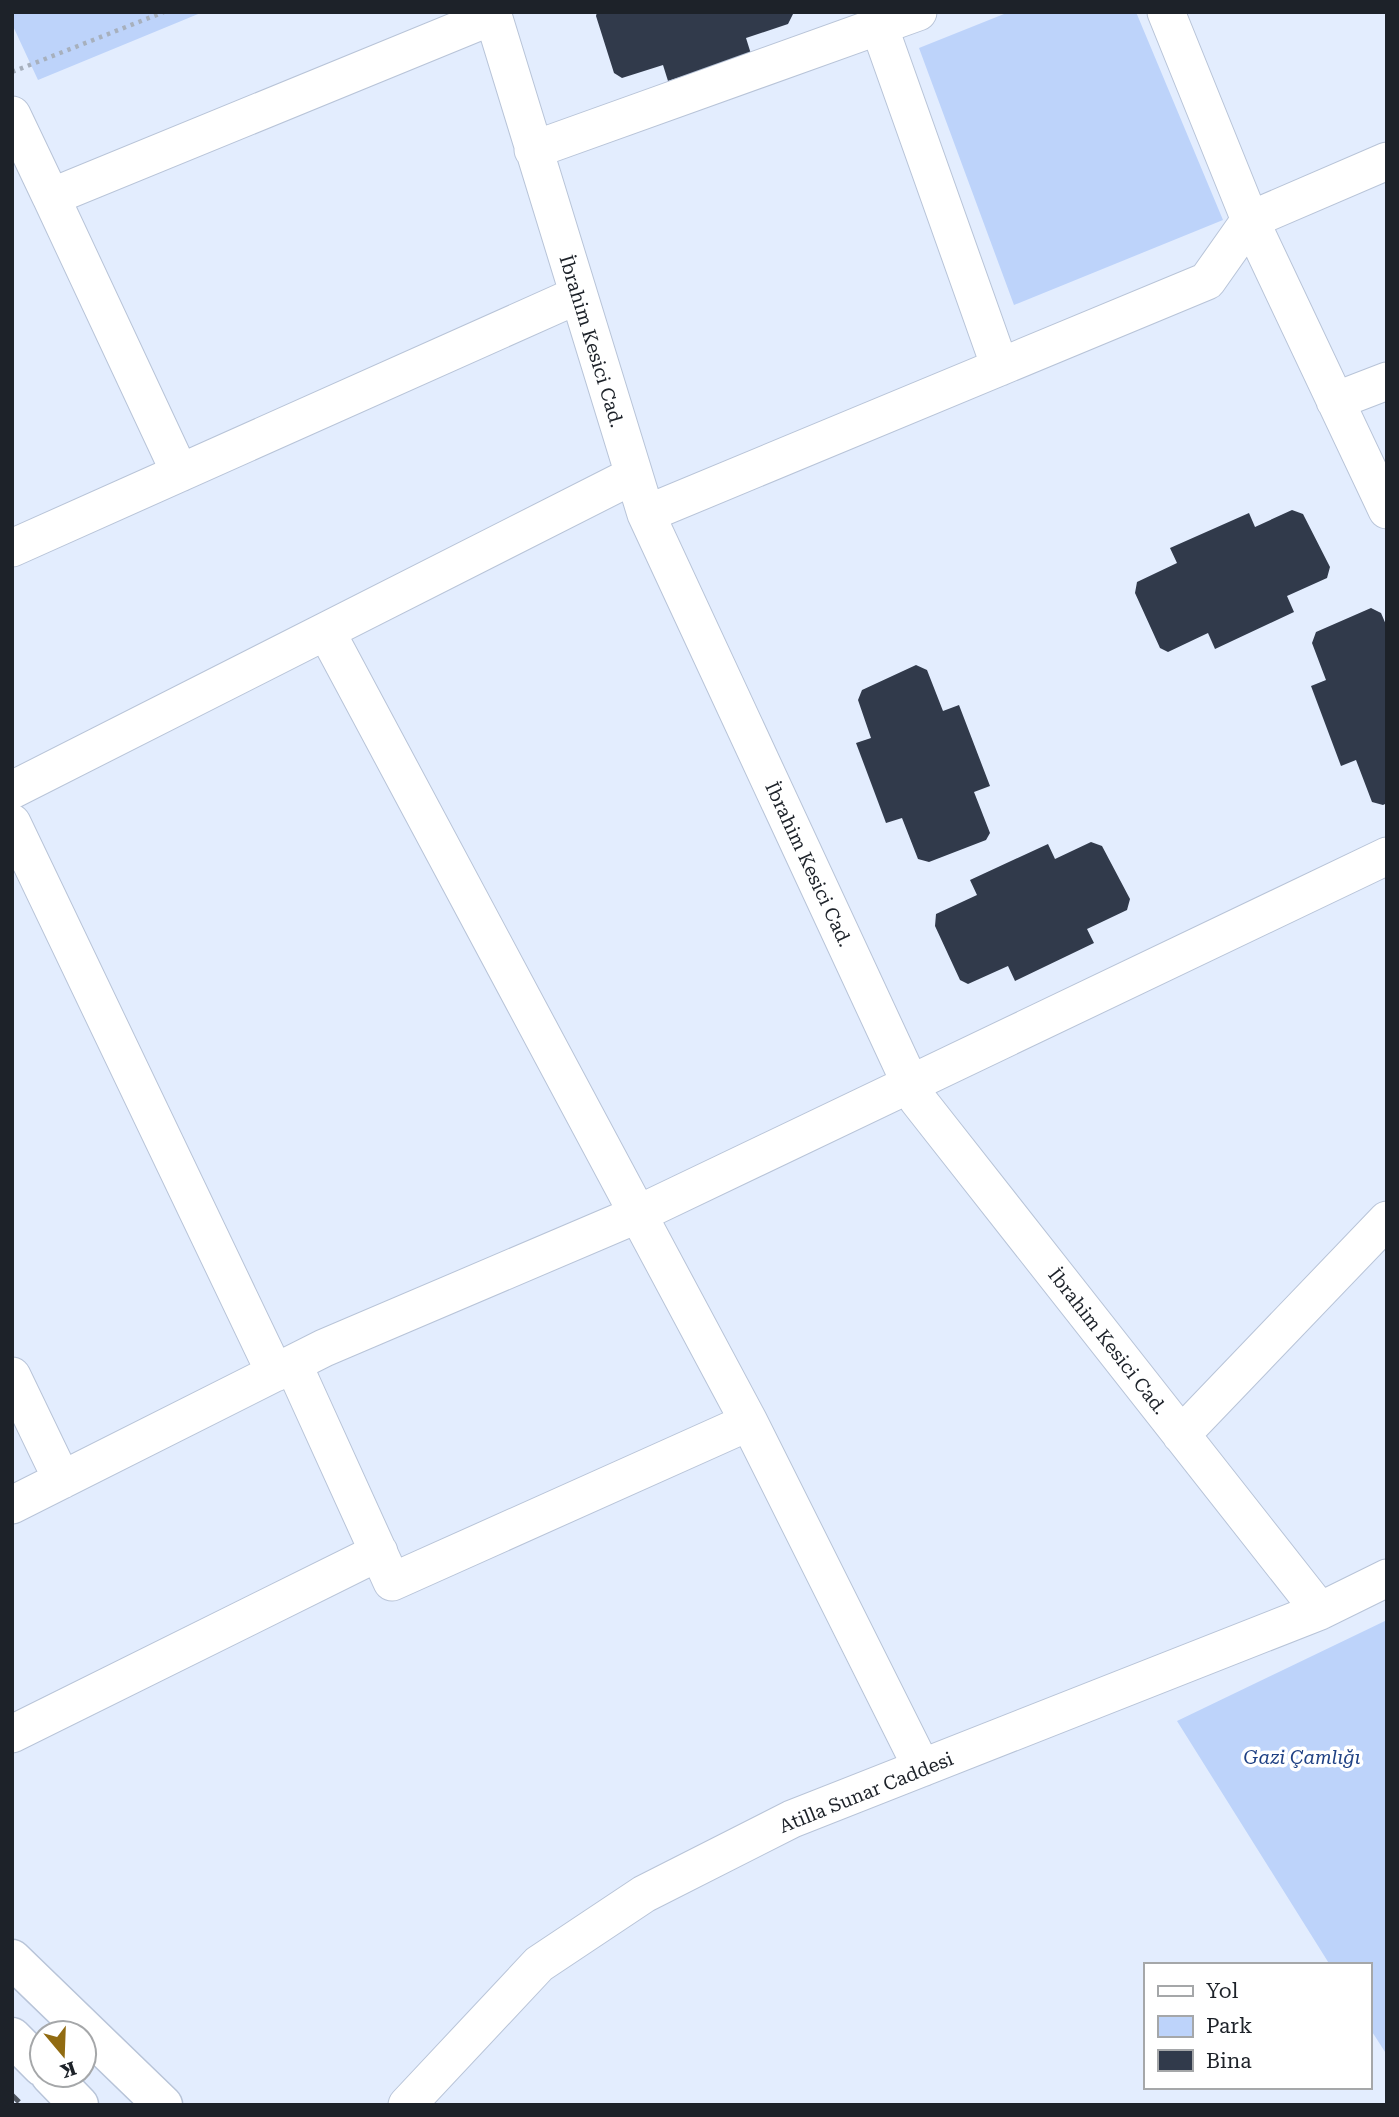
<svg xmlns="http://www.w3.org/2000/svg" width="1399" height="2117" font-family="'Roboto Serif',serif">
<rect width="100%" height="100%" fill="#e3edfe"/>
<!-- green -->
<path fill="#bdd3fa" d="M12 12H203L38 80 12 24Z
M1009 12H1136L1223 220 1014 305 919 48Z
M1387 1620V2055L1369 2027V1965H1330L1177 1721Z"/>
<!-- building -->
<path fill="#313a4b" d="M597 12H793V14L788 24 746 38 751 54 668 81 663 65 622 78 614 73 596 16Z
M1292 510 1303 514 1330 567 1327 578 1287 596 1294 612 1215 649 1208 633 1168 652 1160 648 1135 593 1137 582 1177 563 1170 548 1249 513 1255 527Z
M1371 608 1381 613 1387 627V803L1383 805 1372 802 1356 760 1341 766 1311 686 1326 680 1312 643 1316 632Z
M916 665 927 670 943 711 959 705 990 786 974 792 990 833 986 840 929 862 918 859 902 818 886 823 856 743 871 738 858 700 862 690Z
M1091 842 1102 846 1130 899 1127 910 1087 929 1094 943 1015 981 1008 966 968 984 960 980 935 926 936 914 977 895 970 880 1048 844 1055 859Z"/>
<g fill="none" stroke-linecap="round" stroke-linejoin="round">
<!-- minor casing -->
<g stroke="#b8c4d8" stroke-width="39">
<path id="minor" d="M492 12 646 514 918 1100 1320 1611
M1166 12 1250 220 1387 510
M879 26 1000 367
M12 115 51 197 493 16
M533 150 918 12
M51 197 180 473
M1335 401 1387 381
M646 514 1207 281 1250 220 1387 161
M12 548 578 295
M326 631 749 1422 922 1768
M12 790 634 475
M12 823 275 1373
M293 1364 392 1582 749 1422
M12 1376 62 1480
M1181 1435 1387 1220
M12 1505 324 1348 636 1215 1387 856
M12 1734 379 1552
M407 2105 539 1964 644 1894 792 1819 1320 1611 1387 1578"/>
</g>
<!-- major casing -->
<g stroke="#b8c4d8" stroke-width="41">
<path id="major" d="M12 1959 163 2105
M12 2037 42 2067
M50 2075 79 2105"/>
</g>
<!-- path -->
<path stroke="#a7b0bd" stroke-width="4.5" stroke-dasharray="3.5 5" stroke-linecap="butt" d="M12 72 164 12"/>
<!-- minor -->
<use href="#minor" stroke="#fff" stroke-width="37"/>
<!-- major -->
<use href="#major" stroke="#fff" stroke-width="38"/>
<!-- rail -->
<path stroke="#535963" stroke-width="5" stroke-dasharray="10 5" stroke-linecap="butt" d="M12 2095 22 2105"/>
</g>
<g text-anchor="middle" stroke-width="7" stroke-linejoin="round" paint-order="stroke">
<!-- street labels -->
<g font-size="19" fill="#1d2229" stroke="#fff">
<text transform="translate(592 341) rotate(73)" y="7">İbrahim Kesici Cad.</text>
<text transform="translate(809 864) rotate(65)" y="7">İbrahim Kesici Cad.</text>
<text transform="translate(1108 1341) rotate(52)" y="7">İbrahim Kesici Cad.</text>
<text transform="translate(866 1792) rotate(-22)" y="7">Atilla Sunar Caddesi</text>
</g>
<!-- park labels -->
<g font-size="19" font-style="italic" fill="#1f4184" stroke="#fff">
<text x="1302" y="1764">Gazi Çamlığı</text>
</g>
</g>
<!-- border -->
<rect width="1399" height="2117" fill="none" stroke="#1d2229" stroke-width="28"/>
<!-- legend -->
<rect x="1144" y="1963" width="228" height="126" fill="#ffffff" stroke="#a5a7a9" stroke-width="2"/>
<rect x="1158" y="1986" width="35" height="10" fill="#ffffff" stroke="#a5a7a9" stroke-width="2"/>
<text x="1206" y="1998" font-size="21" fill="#1d2229">Yol</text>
<rect x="1158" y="2016" width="35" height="21" fill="#bdd3fa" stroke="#a5a7a9" stroke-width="2"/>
<text x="1206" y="2033" font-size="21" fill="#1d2229">Park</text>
<rect x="1158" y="2050" width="35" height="21" fill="#313a4b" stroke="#a5a7a9" stroke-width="2"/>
<text x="1206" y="2068" font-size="21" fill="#1d2229">Bina</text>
<!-- north arrow -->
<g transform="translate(63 2054) rotate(161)"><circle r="33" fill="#ffffff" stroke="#a5a7a9" stroke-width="2"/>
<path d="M0-5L12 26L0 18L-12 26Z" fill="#916b11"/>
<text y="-10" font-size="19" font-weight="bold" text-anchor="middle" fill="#1d2229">K</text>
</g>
</svg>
